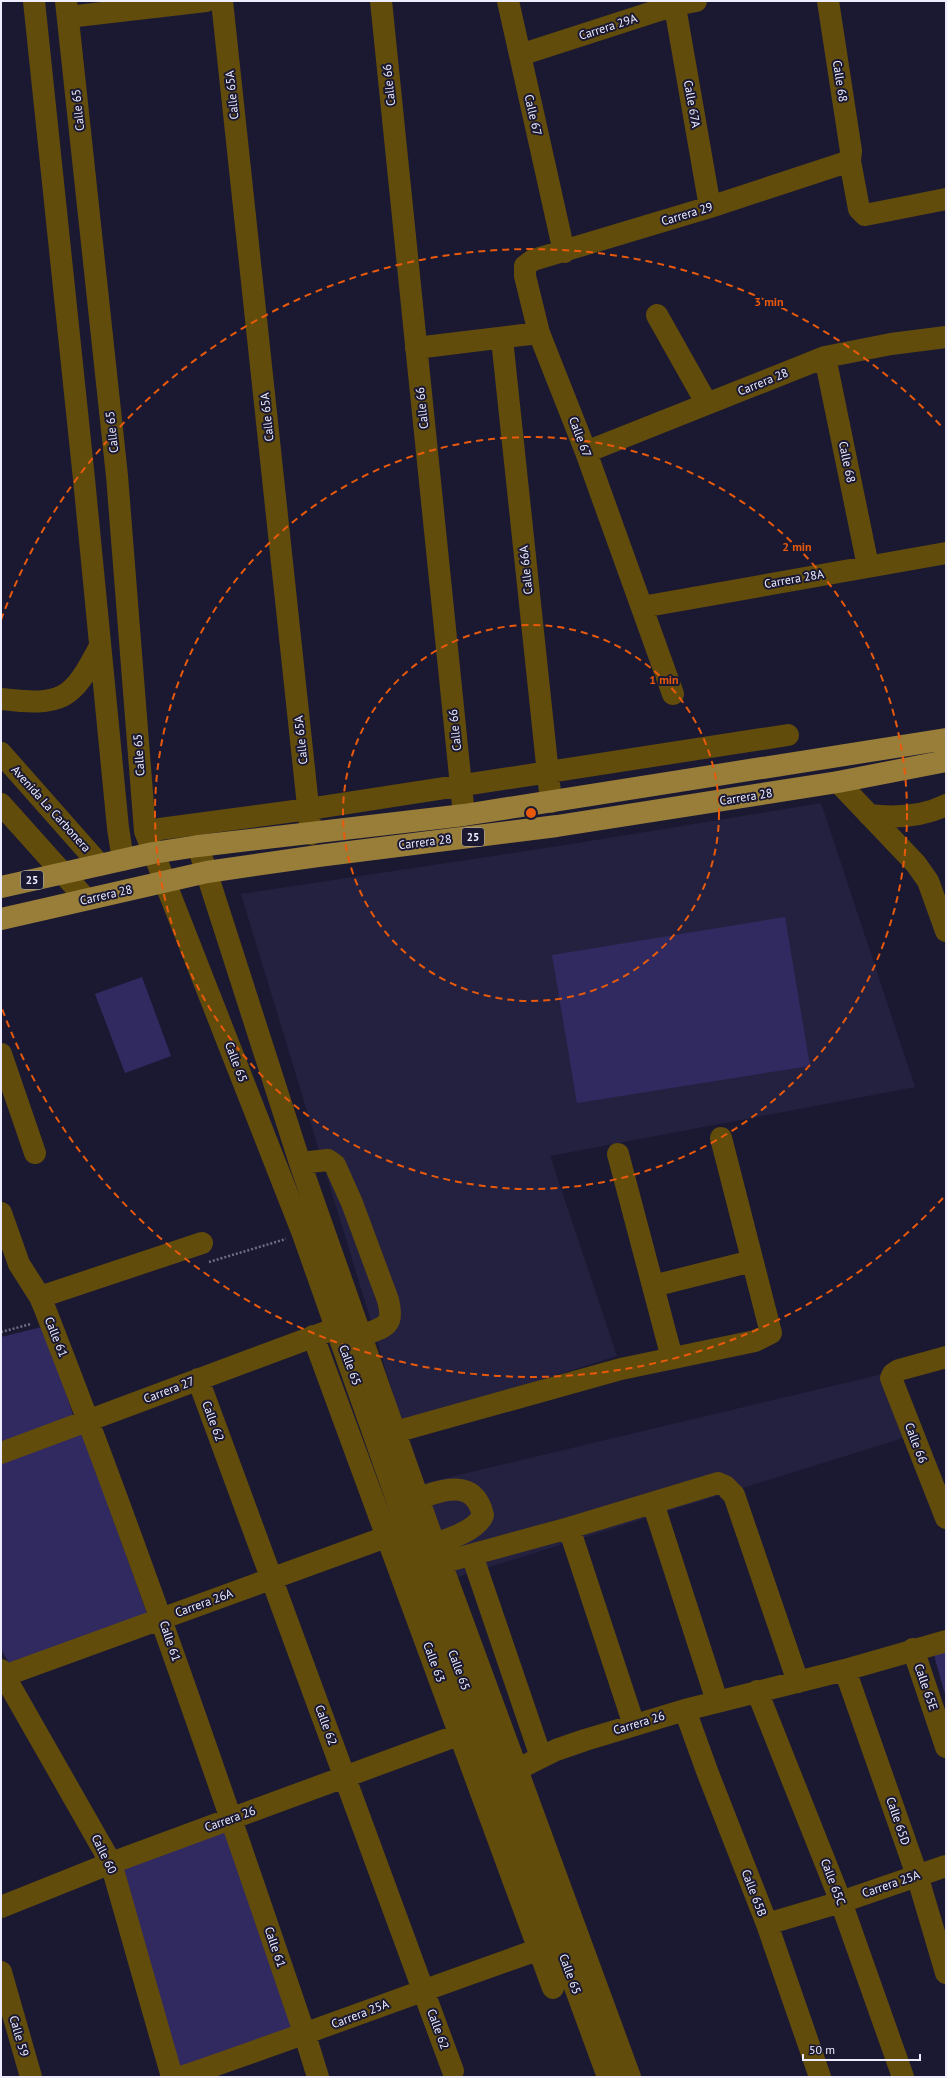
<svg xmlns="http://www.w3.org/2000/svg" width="947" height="2078" font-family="'PT Sans',sans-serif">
<rect width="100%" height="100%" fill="#1b1932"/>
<!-- built -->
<path fill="#242140" d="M821 803 915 1087 550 1156 617 1356 402 1423 241 894 566 845Z
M883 1374 906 1437 454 1578 421 1484Z"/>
<!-- green -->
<path fill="#312a61" d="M785 917 810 1066 577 1103 552 955Z
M142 977 171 1056 125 1073 95 994Z
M46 1326 74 1419 1 1445V1337Z
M83 1433 147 1614 10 1665 1 1649V1464Z
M946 1652V1698L934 1655Z
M229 1825 298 2027 179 2070 122 1865Z"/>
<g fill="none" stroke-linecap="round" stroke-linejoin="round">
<!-- path -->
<path stroke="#6f6d84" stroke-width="2.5" stroke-dasharray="2 2" stroke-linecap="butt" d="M209 1262 286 1239
M1 1332 31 1324"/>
<!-- minor -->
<path stroke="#624c0b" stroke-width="22" d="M34 1 84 479 118 828 123 860
M66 1 117 476 145 831 303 1234 415 1551 608 2077
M222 1 311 834
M381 1 464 815
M508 1 564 252
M674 1 710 207
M828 1 851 151 850 161 859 209 865 215 946 199
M68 17 206 1
M520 55 675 5 696 1
M657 315 707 404
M502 339 551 802
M416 348 539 333
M825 357 868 566
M586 452 825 357 891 344 946 337
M642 607 946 553
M673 694 586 452 539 333 525 276V266L533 260 710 207 850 161
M1 699C62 706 72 701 100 646
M1 753 100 865
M838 782 916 864 928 881 946 931
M1 804 86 899
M869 815C895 818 922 817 946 805
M145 831 309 809 788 735
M198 846 300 1163 441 1563 630 2077
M1 1054 35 1153
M618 1154 672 1358
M300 1163 328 1160 335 1165 352 1203 388 1300C395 1328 384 1326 362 1336
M1 1213 19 1264 40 1297 45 1309C139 1549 222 1791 305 2035L318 2077
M653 1286 752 1261
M40 1297 202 1243
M313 1336 553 1988
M946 1357 899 1370 893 1374 891 1378 946 1518
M198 1379 453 2071
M395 1432 621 1369 755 1341 771 1333 721 1138
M1 1453 326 1332
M406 1503C434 1493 473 1473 483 1515 476 1533 439 1542 422 1548
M653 1503 717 1701
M569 1528 634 1725
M472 1555 541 1757
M441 1563 569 1528 718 1483 725 1486 734 1495 798 1682
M913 1649 946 1747
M1 1670 111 1863 172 2077
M845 1670 917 1875 946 1973
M1 1677 400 1532
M757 1691 841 1902 903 2077
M685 1710 707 1771 767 1924 820 2077
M516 1770 556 1750 585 1740 685 1710 845 1670 946 1641
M1 1907 111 1863 461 1734
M767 1924 841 1902 946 1866
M1 1972 31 2077
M181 2077C301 2036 420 1991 540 1949"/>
<!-- major -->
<path stroke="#997e39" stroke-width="22" d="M1 887 153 853 198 846 464 815 946 739
M1 919 207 872 318 856 557 826 838 782 946 761"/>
</g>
<!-- distance rings -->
<g fill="none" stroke="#e8590c" stroke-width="2" stroke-dasharray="7 5">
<circle cx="531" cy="813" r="188"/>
<circle cx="531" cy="813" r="376"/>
<path d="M943 1198A564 564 0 0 1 1 1006M1 620A564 564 0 0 1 943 428"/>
</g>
<g text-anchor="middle" stroke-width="4" stroke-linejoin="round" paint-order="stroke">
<!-- shield labels -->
<g fill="#1b1932" stroke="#aeadc2" stroke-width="1">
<rect x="462" y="828" width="22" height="18" rx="3"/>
<rect x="21" y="871" width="22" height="18" rx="3"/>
</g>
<g font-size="11" font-weight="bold" fill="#ededff">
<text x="473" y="841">25</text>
<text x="32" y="884">25</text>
</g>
<!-- street labels -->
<g font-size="12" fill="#ededff" stroke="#1b1932">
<text transform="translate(608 27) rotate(-18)" y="4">Carrera 29A</text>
<text transform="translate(840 81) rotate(81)" y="4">Calle 68</text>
<text transform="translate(389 85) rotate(-96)" y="4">Calle 66</text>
<text transform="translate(232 95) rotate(-96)" y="4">Calle 65A</text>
<text transform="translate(692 104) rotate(80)" y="4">Calle 67A</text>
<text transform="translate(78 110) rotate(-96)" y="4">Calle 65</text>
<text transform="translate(533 115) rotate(77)" y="4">Calle 67</text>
<text transform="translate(687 214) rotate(-17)" y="4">Carrera 29</text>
<text transform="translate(763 382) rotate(-22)" y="4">Carrera 28</text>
<text transform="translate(422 408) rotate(-96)" y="4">Calle 66</text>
<text transform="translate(267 417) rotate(-96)" y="4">Calle 65A</text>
<text transform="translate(112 432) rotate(-96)" y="4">Calle 65</text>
<text transform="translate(580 437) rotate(69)" y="4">Calle 67</text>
<text transform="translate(847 462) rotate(78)" y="4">Calle 68</text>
<text transform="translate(526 570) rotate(-96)" y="4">Calle 66A</text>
<text transform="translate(794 579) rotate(-10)" y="4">Carrera 28A</text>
<text transform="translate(455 730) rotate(-96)" y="4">Calle 66</text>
<text transform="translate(301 740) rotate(-96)" y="4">Calle 65A</text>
<text transform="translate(139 755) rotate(-94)" y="4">Calle 65</text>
<text transform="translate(746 797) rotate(-9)" y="4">Carrera 28</text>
<text transform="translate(51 809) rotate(48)" y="4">Avenida La Carbonera</text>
<text transform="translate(425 842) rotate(-7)" y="4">Carrera 28</text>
<text transform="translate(106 895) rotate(-13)" y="4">Carrera 28</text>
<text transform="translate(236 1062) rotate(69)" y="4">Calle 65</text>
<text transform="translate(56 1337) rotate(68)" y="4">Calle 61</text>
<text transform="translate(350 1365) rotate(70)" y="4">Calle 65</text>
<text transform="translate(169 1390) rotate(-21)" y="4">Carrera 27</text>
<text transform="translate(213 1421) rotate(70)" y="4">Calle 62</text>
<text transform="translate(916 1443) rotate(69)" y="4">Calle 66</text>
<text transform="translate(204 1603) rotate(-20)" y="4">Carrera 26A</text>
<text transform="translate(170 1641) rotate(71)" y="4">Calle 61</text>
<text transform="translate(434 1662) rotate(70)" y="4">Calle 63</text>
<text transform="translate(459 1670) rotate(70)" y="4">Calle 65</text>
<text transform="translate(926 1687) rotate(71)" y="4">Calle 65E</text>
<text transform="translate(639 1723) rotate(-17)" y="4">Carrera 26</text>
<text transform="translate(326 1725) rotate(70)" y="4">Calle 62</text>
<text transform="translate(230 1819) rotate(-20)" y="4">Carrera 26</text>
<text transform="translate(898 1821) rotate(71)" y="4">Calle 65D</text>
<text transform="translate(104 1854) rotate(64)" y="4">Calle 60</text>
<text transform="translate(833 1882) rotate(69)" y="4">Calle 65C</text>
<text transform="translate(891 1884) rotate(-19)" y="4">Carrera 25A</text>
<text transform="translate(754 1893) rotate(69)" y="4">Calle 65B</text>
<text transform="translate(275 1947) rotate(71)" y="4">Calle 61</text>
<text transform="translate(570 1974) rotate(70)" y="4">Calle 65</text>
<text transform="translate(360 2014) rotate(-21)" y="4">Carrera 25A</text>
<text transform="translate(438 2029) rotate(70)" y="4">Calle 62</text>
<text transform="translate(19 2036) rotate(74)" y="4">Calle 59</text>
</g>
</g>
<circle cx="531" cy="813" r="6" fill="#e8590c" stroke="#1b1932" stroke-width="2"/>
<g font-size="12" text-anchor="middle" font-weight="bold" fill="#e8590c" stroke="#1b1932" stroke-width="4" stroke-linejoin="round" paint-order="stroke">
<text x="769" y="306">3 min</text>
<text x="797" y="551">2 min</text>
<text x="664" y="684">1 min</text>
</g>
<!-- border -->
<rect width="947" height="2078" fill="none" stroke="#ededff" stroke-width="4"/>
<!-- scale -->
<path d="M803 2054v6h117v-6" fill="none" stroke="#ededff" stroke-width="2"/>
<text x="809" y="2054" font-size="12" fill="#ededff" stroke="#1b1932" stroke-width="3" paint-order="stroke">50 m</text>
</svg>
